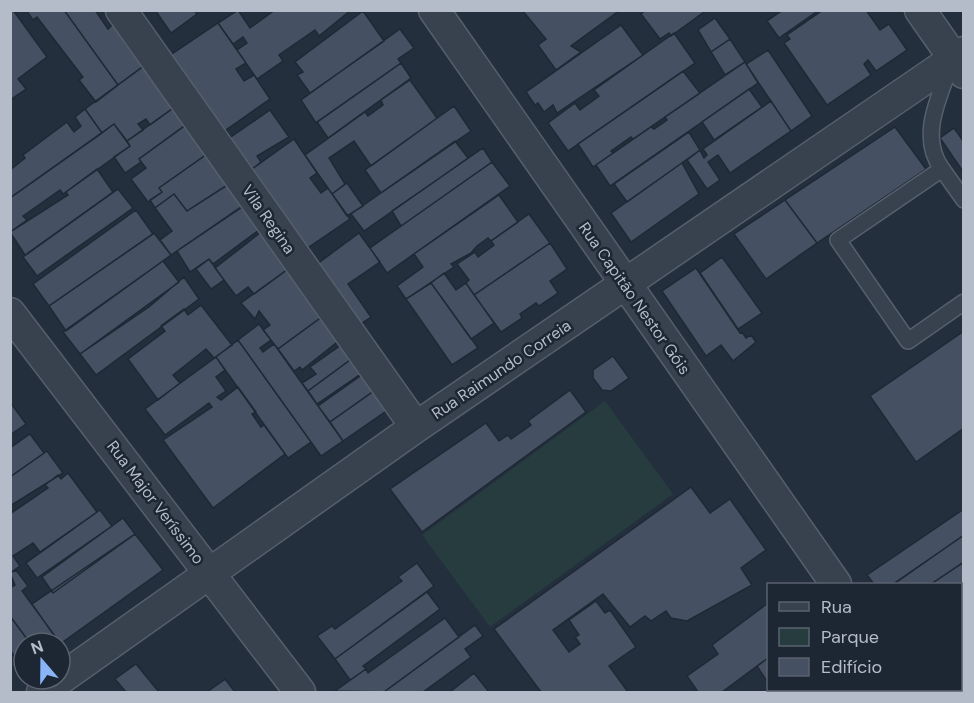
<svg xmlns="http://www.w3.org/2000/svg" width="974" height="703" font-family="'DM Sans',sans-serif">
<rect width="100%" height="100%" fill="#242f3e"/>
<!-- green -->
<path fill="#263c3f" d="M605 401 673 494 490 627 422 535Z"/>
<!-- building -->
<path fill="#455162" stroke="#1f2835" stroke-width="1.5" d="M13 10 47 57 18 79 26 89 10 100V11Z
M26 10H64L118 85 96 102 79 80 83 77 37 17 33 20Z
M64 10H95L108 29 113 24 145 65 118 85Z
M155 10H194L197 14 171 33Z
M238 10 250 28 275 10H351L319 36 315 30 279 55 283 61 257 79 237 50 247 43 243 37 233 44 218 23Z
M522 10H620L571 46 581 52 556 70 538 45 546 39Z
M646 10H703L704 12 671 36 669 33 660 39 641 14Z
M783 10H819L779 38 767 21Z
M823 10H866L880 30 889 24 907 50 876 71 868 60 864 64 871 75 827 105 784 43 790 39 787 35Z
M363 11 384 41 310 93 297 75 303 72 295 62Z
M715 18 730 39 711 52 698 30Z
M218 23 246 63 236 69 244 81 254 75 270 99 223 132 169 56Z
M621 25 643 55 557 113 553 105 544 112 538 103 535 105 526 92Z
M400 29 414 48 398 59 401 63 316 123 301 100Z
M674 33 695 63 568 151 548 123 575 103 580 110 599 96 594 90Z
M730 39 745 62 725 75 711 52Z
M768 50 812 116 791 131 746 64Z
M745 62 758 83 610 186 596 165 651 127 654 129 667 120 665 117Z
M401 63 411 78 328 138 317 122Z
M145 65 176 106 150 125 146 119 138 124 143 130 127 141 114 124 102 133 85 109Z
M683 71 700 93 633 139 631 137 611 151 613 153 593 167 578 144Z
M410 80 437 118 371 166 354 141 329 158 345 184 332 194 305 155 365 112 368 116 383 105 381 100Z
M749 89 762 107 714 140 702 122Z
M771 101 791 131 730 173 718 155 708 162 720 180 707 189 687 160 700 150 704 158 707 155 703 149Z
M176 106 188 123 139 159 141 162 125 173 114 157 130 146 127 141Z
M454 106 471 131 381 193 365 170Z
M85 109 102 133 10 198V170L25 158 23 155 67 122 74 132 81 126 75 117Z
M270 110 289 137 257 156 261 162 251 170 228 139Z
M114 124 130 146 66 192 63 194 60 190 23 216 27 220 10 232V198Z
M186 125 207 154 159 188 162 192 148 202 131 179 146 168 139 159Z
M895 127 926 169 817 243 785 200Z
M954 128 964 142V173L940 138Z
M689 132 700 150 627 202 614 184Z
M294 139 317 173 310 178 321 193 328 188 350 219 306 249 261 195 267 190 258 178 252 182 245 174Z
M455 141 468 158 364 231 351 214Z
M483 148 492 162 401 226 392 211Z
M207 154 229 184 187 211 174 194 155 208 150 200 162 192 159 188Z
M492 162 510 186 387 273 370 248Z
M682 163 699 194 631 242 611 213Z
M97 169 113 192 25 255 10 232 68 195 66 192Z
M347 183 363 206 347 216 332 194Z
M229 184 245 205 171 255 160 240 172 231 155 208 174 194 187 211Z
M118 189 133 208 37 276 23 257Z
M499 195 518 222 491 241 488 238 477 246 471 253 451 264 454 267 406 299 397 286 423 267 414 254Z
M785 200 817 243 766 279 734 234Z
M241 207 259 230 213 264 209 259 190 272 177 251Z
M136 210 153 234 49 306 33 284Z
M529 214 550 243 474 295 466 283 469 280 457 264 475 252 478 257 494 245 491 241Z
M154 233 171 255 66 331 49 306Z
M260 233 288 269 254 294 248 287 236 296 215 268Z
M359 233 380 262 348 284 371 317 356 327 313 267Z
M550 243 567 269 550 281 558 293 539 306 536 303 520 314 522 318 501 332 474 295Z
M722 257 762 313 738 329 700 273Z
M209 259 224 280 211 289 196 269Z
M163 261 179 282 80 354 63 332Z
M696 268 740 333 742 332 746 338 751 335 756 342 733 361 721 345 706 356 662 291Z
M288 269 323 316 278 349 263 330 270 325 259 311 255 319 241 303Z
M444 273 456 290 466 283 494 323 471 339 431 283Z
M184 277 199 299 96 375 80 354 149 307Z
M431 283 478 348 452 365 406 299Z
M201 305 232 345 214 358 206 349 173 375 180 383 158 400 128 359 165 331 161 326 184 309 188 315Z
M323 316 341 339 302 370 300 367 294 371 278 349Z
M259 324 271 340 260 348 263 352 274 344 343 441 321 456 238 340Z
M964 331V428L916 462 870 396Z
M238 340 311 442 288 458 216 357Z
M344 343 354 357 308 391 302 383 316 374 310 367Z
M613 356 629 378 611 391 602 390 593 378V370Z
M216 357 225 370 216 377 226 391 217 397 221 400 238 387 256 412 252 414 261 427 264 425 285 454 213 508 163 440 212 407 209 403 165 435 145 409Z
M354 357 365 371 317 404 308 391Z
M366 372 378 388 330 422 318 406Z
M378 388 392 407 343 441 330 422Z
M570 390 586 412 422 532 390 489 486 423 499 441 508 435 511 439 531 425 528 421Z
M10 402 26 424 10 435Z
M30 434 44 453 10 477V448Z
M47 451 63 473 10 506V477Z
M68 473 97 512 40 552 33 543 13 556 20 566 10 573V514L48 488 45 485 58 475 61 479Z
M691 487 710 513 730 499 766 550 741 568 752 585 687 621 671 618 666 611 651 621 645 616 630 627 603 594 553 630 569 652 580 644 575 637 579 635 569 620 596 601 605 613 610 610 636 647 609 666 628 692H541L494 629Z
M964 509V535L893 584H874L867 575Z
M100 510 112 526 37 578 26 563Z
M123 518 135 534 53 593 42 577Z
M135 534 163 570 60 644 32 604Z
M964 535V562L931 584H894Z
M964 562V592L960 594V584H931Z
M417 563 434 586 335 659 317 636 332 626 335 629 402 581 398 577Z
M16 570 28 586 22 591 60 643H30L10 616V588L15 585 10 573Z
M427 592 440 609 363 666 366 669 350 680 335 659Z
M768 603V658L722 692H698L687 676 718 654 712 645Z
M10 616 30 643H24V669L10 650Z
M445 618 459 637 384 692 335 691 366 669 368 673Z
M475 625 483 636 465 649 471 657 423 692H384Z
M964 626V683L960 679V628Z
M768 658V683L757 666Z
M136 664 159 692H126L115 679Z
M474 673 489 692H450Z
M225 679 235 692H207L224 680Z
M808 690H863L865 692H804Z"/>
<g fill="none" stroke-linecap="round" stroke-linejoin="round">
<!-- lane casing -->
<g stroke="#565f6c" stroke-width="18">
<path id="lane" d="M942 169C919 138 938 99 950 67
M964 200 942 169 838 240 908 341 964 302"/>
</g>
<!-- street casing -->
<g stroke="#565f6c" stroke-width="33">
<path id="street" d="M121 10 416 427
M434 10 836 584
M920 10 964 73
M10 313 300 692
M907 690 909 692
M42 692 416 427 964 52"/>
</g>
<!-- lane -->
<use href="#lane" stroke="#38414e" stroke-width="15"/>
<!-- street -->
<use href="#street" stroke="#38414e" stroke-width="30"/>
</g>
<g text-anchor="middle" stroke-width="5" stroke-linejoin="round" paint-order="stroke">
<!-- street labels -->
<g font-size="16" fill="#b4bcc9" stroke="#1d2633">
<text transform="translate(269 219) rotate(55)" y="6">Vila Regina</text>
<text transform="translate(635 298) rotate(55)" y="6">Rua Capitão Nestor Góis</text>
<text transform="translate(501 369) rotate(-34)" y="6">Rua Raimundo Correia</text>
<text transform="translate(156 502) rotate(53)" y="6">Rua Major Veríssimo</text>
</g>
</g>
<!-- border -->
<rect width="974" height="703" fill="none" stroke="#b4bcc9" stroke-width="24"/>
<!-- legend -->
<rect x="767" y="583" width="195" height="108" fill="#1d2633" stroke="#59626f" stroke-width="1.5"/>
<rect x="779" y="602" width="30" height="9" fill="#38414e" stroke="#59626f" stroke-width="1.5"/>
<text x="821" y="613" font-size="18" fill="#b4bcc9">Rua</text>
<rect x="779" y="628" width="30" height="18" fill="#263c3f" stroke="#59626f" stroke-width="1.5"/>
<text x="821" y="643" font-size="18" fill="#b4bcc9">Parque</text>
<rect x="779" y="658" width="30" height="18" fill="#455162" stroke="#59626f" stroke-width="1.5"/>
<text x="821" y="673" font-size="18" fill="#b4bcc9">Edifício</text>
<!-- north arrow -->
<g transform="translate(42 661) rotate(340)"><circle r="28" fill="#1d2633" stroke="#59626f" stroke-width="1.5"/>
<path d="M0-4.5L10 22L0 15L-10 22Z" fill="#8ab4f8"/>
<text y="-9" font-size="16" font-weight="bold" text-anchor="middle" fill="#b4bcc9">N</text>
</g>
</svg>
